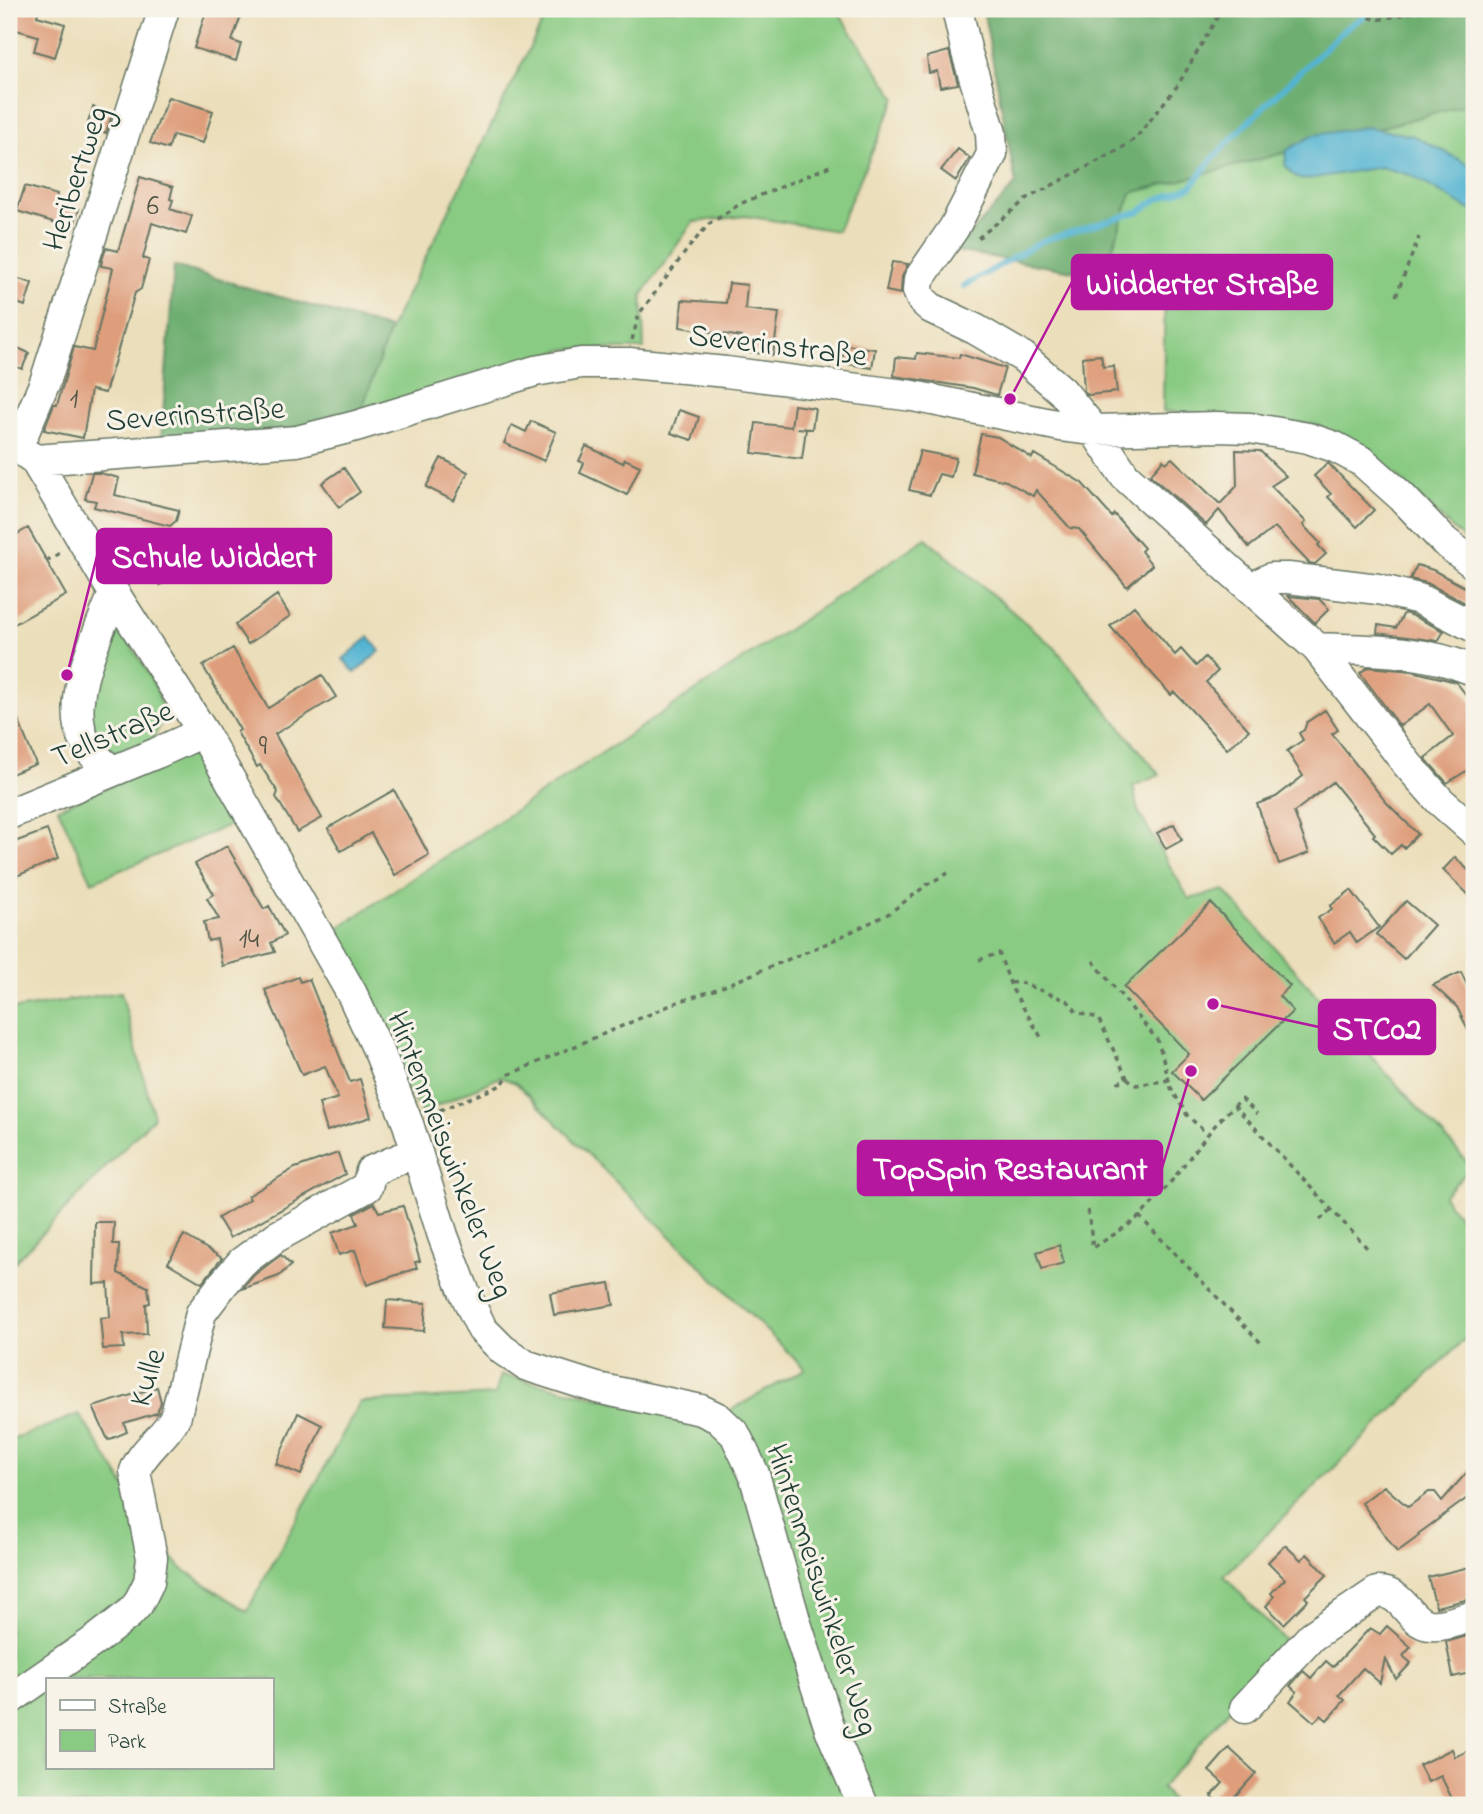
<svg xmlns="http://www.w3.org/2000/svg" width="1483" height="1814" font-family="'Indie Flower',sans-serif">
<rect width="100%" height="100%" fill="#f7f3e8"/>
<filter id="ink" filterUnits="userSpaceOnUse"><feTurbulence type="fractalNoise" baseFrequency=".0143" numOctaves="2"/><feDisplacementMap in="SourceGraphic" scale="14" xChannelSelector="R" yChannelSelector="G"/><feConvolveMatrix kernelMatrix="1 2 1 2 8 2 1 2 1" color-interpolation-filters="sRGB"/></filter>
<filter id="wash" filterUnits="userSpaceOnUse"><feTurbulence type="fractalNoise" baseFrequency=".00686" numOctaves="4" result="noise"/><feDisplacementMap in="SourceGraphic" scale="28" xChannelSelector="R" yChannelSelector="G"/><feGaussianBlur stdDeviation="1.57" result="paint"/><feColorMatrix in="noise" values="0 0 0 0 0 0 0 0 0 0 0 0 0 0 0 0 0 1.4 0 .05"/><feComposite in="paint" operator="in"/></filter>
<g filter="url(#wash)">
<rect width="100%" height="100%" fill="#ebdeba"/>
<!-- green -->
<path fill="#89cb83" stroke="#54845c" stroke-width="2" fill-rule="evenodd" d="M549 9H836L896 98 837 231 746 216 693 222 642 295 644 349H566L498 371 362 409 390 329Z
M1474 103V549L1381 461 1317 425 1163 411 1165 287 1103 276 1131 193Z
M926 538 1055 648 1160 775 1133 786 1138 811 1189 899 1224 890 1349 1032 1472 1167 1443 1196 1474 1236V1330L1224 1576 1287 1643 1161 1788 1171 1799 1163 1805H876L846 1748 729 1411 805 1369 516 1083 500 1077 422 1113 406 1088 332 932Z
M116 633H122L125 636C136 655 153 676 159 697 175 747 110 778 93 727 91 723 88 717 88 712 89 696 103 662 108 645L111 637Z
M205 746 242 820 92 882 58 808Z
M121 992 154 1117 9 1268V1010Z
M501 1375 712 1423 726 1435 858 1805H13L9 1801V1441L79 1414 165 1548 181 1568 247 1611 360 1402 495 1395ZM47 1679H271V1767H47Z"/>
<!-- forest -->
<path fill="#6eaf71" stroke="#467652" stroke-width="2" d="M983 9H1474V103L1131 193 1103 276 955 251 1016 184Z
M174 266 390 329 362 409 308 428 161 441Z"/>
<!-- water -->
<path fill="#53b4d2" stroke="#397883" stroke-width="2" d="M1366 127 1414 136 1474 167V212L1410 175 1381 167 1302 180 1292 174 1285 165 1287 150 1314 135Z
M369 637 380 651 355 673 343 659Z"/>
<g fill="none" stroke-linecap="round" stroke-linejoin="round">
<!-- stream -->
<path stroke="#53b4d2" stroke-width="6" d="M964 286 1042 241 1140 211 1156 200 1191 187 1213 158 1250 120 1346 28 1376 9"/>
</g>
<g id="blocks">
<!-- building -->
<path fill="#de9e7c" d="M9 9H39L37 16 65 24 55 57 34 51 38 36 9 28Z
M207 9H229L242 13 232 41 241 44 236 61 194 48Z
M949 51 958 84 940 87 937 71 929 73 927 57Z
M168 97 213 111 203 143 173 135 168 149 150 143Z
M93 107 112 114 106 133 87 126Z
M958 149 970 158 956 181 941 170Z
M140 177 173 187 170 199 173 200 170 209 192 216 186 234 152 223 143 258 149 260 144 278 141 289 135 293 105 393 91 390 83 438 44 430 54 405H57L74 347 93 351 113 268 101 266 102 260 106 248 118 251Z
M25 186 57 195 55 202 79 209 73 228 17 211Z
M892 262 908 264 902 277 901 294 886 291Z
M9 276 32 283 25 306 9 300Z
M729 283 747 285 745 309 779 313 773 355 740 351 742 337 680 327 682 300 726 303Z
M9 344 29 353 22 369 9 364Z
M844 345 875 349 872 368 842 363Z
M917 353 959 358 960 354 1005 368 997 395 973 388 894 376 896 357 916 359Z
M1101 355 1103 367 1114 366 1117 392 1088 395 1084 391 1082 357Z
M794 405 815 408 812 429 797 428 806 429 802 459 752 453 756 423 791 427Z
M679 410 699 417 692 440 671 433Z
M531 421 556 432 544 461 504 443 512 425 526 432Z
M981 434 998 437 1032 458 1034 454 1082 483 1112 517 1114 514 1144 548 1141 551 1152 565 1127 587 1079 529 1070 528 1036 490 1033 496 1006 481 972 473Z
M586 446 623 463 625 459 640 466 627 495 580 473 584 463 579 461Z
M1236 450 1260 451 1286 476 1271 486 1306 522 1303 525 1320 543 1318 545 1326 554 1315 564 1309 563 1275 527 1249 547 1219 510 1206 525 1150 475 1163 460 1166 463 1172 458 1220 504 1237 486Z
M920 451 956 458 951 477 939 474 930 495 909 490Z
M441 458 468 472 454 501 426 487Z
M1328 463 1374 510 1357 527 1328 497 1331 494 1314 476Z
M344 468 360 492 339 507 322 483Z
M92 473H100L119 478 115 495 179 510 176 521 170 526 94 507 96 501 85 499Z
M28 528 66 595 9 627V539Z
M171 532 190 561 186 576 176 575 160 585 139 553Z
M1417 565 1433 570 1474 592 1469 605 1427 583 1410 579Z
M277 595 290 616 248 644 235 625Z
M1288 596 1319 599 1329 609 1315 623Z
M1134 606 1175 655 1181 649 1196 666 1205 657 1218 671 1206 682 1249 730 1227 749 1182 700 1174 692 1171 695 1110 626Z
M1404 613 1413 616 1444 631 1438 641 1377 633 1378 625 1396 628Z
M233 648 268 708 322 675 336 697 275 734 322 818 297 832 276 797 278 792 260 765 257 767 237 732 240 730 203 666Z
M1368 667 1412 671 1456 682 1474 705V766L1447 783 1425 758 1453 736 1430 704 1400 726 1360 673Z
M9 697 36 764 9 775Z
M1325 710 1338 730 1332 734 1386 802 1418 834 1404 848 1401 845 1391 854 1373 836 1375 834 1333 782 1294 812 1309 853 1279 864 1257 804 1276 797 1303 776 1287 751 1303 740 1299 733 1304 730 1307 722Z
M394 790 429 855 395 875 371 833 341 851 328 828Z
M1174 824 1182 840 1166 849 1157 833Z
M47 830 58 859 14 877 9 865V844Z
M227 846 264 909 269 906 285 935 271 943 275 952 222 966 217 939 208 941 204 922 219 919 207 898 214 894 195 864Z
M1455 857 1474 876V900L1443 870Z
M1351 890 1379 927 1357 943 1350 932 1334 943 1318 918 1332 909 1330 906Z
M1406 901 1434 925 1404 959 1376 934Z
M1211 903 1290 986 1279 996 1293 1011 1201 1100 1172 1071 1189 1054 1124 987Z
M1461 972 1474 1000V1043L1457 1007 1433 985Z
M298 977 300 982 309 979 350 1082 360 1079 371 1117 327 1131 319 1104 338 1098 325 1066 302 1075 265 990Z
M338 1153 345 1174 230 1238 218 1218 250 1199 248 1196 295 1168Z
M374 1203 379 1212 403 1206 420 1261 415 1262 417 1268 367 1285 355 1250 339 1255 332 1233 358 1224 354 1214Z
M95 1222H114L113 1244H119L118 1273 148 1287 150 1303 146 1304 147 1334 123 1335 124 1348 103 1349 100 1318 110 1317 108 1283 94 1284Z
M184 1235 222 1258 202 1283 168 1263Z
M1059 1245 1064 1263 1042 1269 1037 1252Z
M281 1255 291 1265 279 1276 242 1289 254 1275Z
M610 1283 614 1305 554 1315 550 1293Z
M387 1300 426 1303 424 1331 385 1328Z
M157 1387 161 1402 157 1413 124 1423 127 1432 108 1440 93 1407Z
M298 1413 322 1425 301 1475 276 1464Z
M1474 1464V1493L1418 1534 1419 1536 1397 1552 1362 1503 1384 1486 1408 1507 1429 1492H1435L1442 1501Z
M1285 1545 1301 1560 1307 1554 1327 1575 1305 1597 1308 1600 1284 1624 1266 1606 1274 1597 1271 1593 1285 1579 1268 1562Z
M1474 1566V1598L1436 1607 1428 1577Z
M1387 1626 1411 1647 1403 1656 1411 1663 1396 1679 1385 1658 1380 1683 1363 1668 1339 1695 1345 1700 1327 1720 1321 1715 1314 1722 1290 1701 1297 1692 1290 1686 1303 1671 1311 1678 1326 1661 1333 1667 1370 1628 1380 1634Z
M1474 1634V1672L1453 1677 1446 1642Z
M1229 1748 1256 1773 1227 1805H1221L1211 1796 1223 1783 1209 1771Z
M1474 1748V1780L1468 1783 1474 1799 1462 1805H1455L1441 1776 1428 1782 1419 1765 1452 1749 1455 1757Z"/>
</g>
</g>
<g filter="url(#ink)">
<use href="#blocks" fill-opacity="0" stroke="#667563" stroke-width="2"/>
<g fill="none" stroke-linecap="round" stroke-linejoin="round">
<!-- minor casing -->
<g stroke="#667563" stroke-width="33">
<path id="minor" d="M957 9 967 53 991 133 992 154 954 228 919 279 918 291 922 300 931 308 975 329 1023 357 1062 391 1094 430 1125 476 1317 648 1408 765 1440 801 1474 831
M9 441 35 460 114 593 203 732 352 994 380 1054 408 1124 443 1236 464 1291 482 1329 503 1350 525 1365 597 1388 701 1410 718 1418 735 1434 754 1474 795 1620 830 1729 863 1805
M18 446 45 382 164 9
M35 460 297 441 356 426 535 371 581 363H629L726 372 913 396 1061 426 1094 430 1217 427 1250 428 1308 438 1335 447 1363 462 1402 497 1444 541 1474 564
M1251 588 1271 578H1288L1378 589 1419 599 1474 627
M1317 648C1369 650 1422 649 1470 669
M112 771C102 763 92 755 86 744 63 701 98 635 114 593
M9 814 157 753 203 732
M9 1700 97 1639 129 1614 138 1604 149 1582 152 1558 135 1471C143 1449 167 1436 176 1415L201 1313 223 1284 242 1262 276 1237 367 1187 371 1171 416 1152
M1245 1708 1312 1636 1377 1592C1404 1591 1408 1622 1429 1625 1443 1627 1461 1619 1474 1616"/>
</g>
<!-- path -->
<path stroke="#667563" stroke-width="3.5" stroke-dasharray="5 5" stroke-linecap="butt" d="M1364 9 1369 17 1376 20 1430 9
M978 238 1028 198 1119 150 1136 138 1178 85 1222 9
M1396 296 1419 237
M632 340 639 314 690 246 709 224 740 204 830 166
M46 561 62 552
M979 960 999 953 1012 989 1041 1037
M1093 961 1158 1041 1171 1088 1187 1115 1207 1134
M1010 983 1019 982 1068 1001 1077 1012 1098 1018 1127 1078 1115 1084
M1127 1078 1136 1085 1169 1080
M1234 1105 1370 1251
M430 1114 502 1085 508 1075 678 1002 717 989 830 942 888 914 928 884 952 871
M1088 1210 1093 1248C1109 1237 1128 1227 1142 1214 1179 1179 1202 1132 1242 1099L1257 1114
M1139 1216 1263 1345
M1320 1220 1331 1209"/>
<!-- minor -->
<use href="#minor" stroke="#fff" stroke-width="30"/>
</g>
</g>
<g text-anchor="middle" stroke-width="6" stroke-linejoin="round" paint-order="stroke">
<!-- number labels -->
<g font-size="28" fill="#4f5546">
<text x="153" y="214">6</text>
<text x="74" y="407">1</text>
<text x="263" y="754">9</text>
<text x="249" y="947">14</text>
</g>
<!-- street labels -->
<g font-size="32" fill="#1f3d34" stroke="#f7f3e8">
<text transform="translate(74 178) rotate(-72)" y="11">Heribertweg</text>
<text transform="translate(778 344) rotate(7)" y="11">Severinstraße</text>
<text transform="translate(195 413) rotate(-4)" y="11">Severinstraße</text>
<text transform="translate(112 733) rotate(-23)" y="11">Tellstraße</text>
<text transform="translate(452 1154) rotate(69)" y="11">Hintenmeiswinkeler Weg</text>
<text transform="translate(146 1377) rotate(-73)" y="11">Kulle</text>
<text transform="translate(824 1589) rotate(72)" y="11">Hintenmeiswinkeler Weg</text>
</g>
</g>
<!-- callouts -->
<path fill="none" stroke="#b5179e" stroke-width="2.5" d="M1010 399L1072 282M67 675L97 556M1213 1004L1319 1027M1191 1071L1162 1168"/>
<g fill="#b5179e" stroke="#f7f3e8" stroke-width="2.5">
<circle cx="1010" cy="399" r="7"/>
<circle cx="67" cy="675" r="7"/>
<circle cx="1213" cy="1004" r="7"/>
<circle cx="1191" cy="1071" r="7"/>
</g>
<g fill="#b5179e" stroke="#b5179e" stroke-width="2.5">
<rect x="1072" y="255" width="260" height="54" rx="7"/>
<rect x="97" y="529" width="234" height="54" rx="7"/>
<rect x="1319" y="1000" width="116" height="54" rx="7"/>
<rect x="858" y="1141" width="304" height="54" rx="7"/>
</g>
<g font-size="33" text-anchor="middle" font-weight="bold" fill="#fff">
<text x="1202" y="294">Widderter Straße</text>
<text x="214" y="567">Schule Widdert</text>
<text x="1377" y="1039">STC02</text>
<text x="1010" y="1179">TopSpin Restaurant</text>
</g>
<!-- margin -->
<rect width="1483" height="1814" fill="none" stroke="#f7f3e8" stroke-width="35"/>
<!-- legend -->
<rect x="46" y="1678" width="228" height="91" fill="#f7f3e8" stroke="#a1aaa0" stroke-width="2"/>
<rect x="60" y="1700" width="35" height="10" fill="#ffffff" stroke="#a1aaa0" stroke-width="2"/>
<text x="108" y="1713" font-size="21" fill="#1f3d34">Straße</text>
<rect x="60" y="1730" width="35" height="21" fill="#89cb83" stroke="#a1aaa0" stroke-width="2"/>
<text x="108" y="1748" font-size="21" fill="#1f3d34">Park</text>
</svg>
